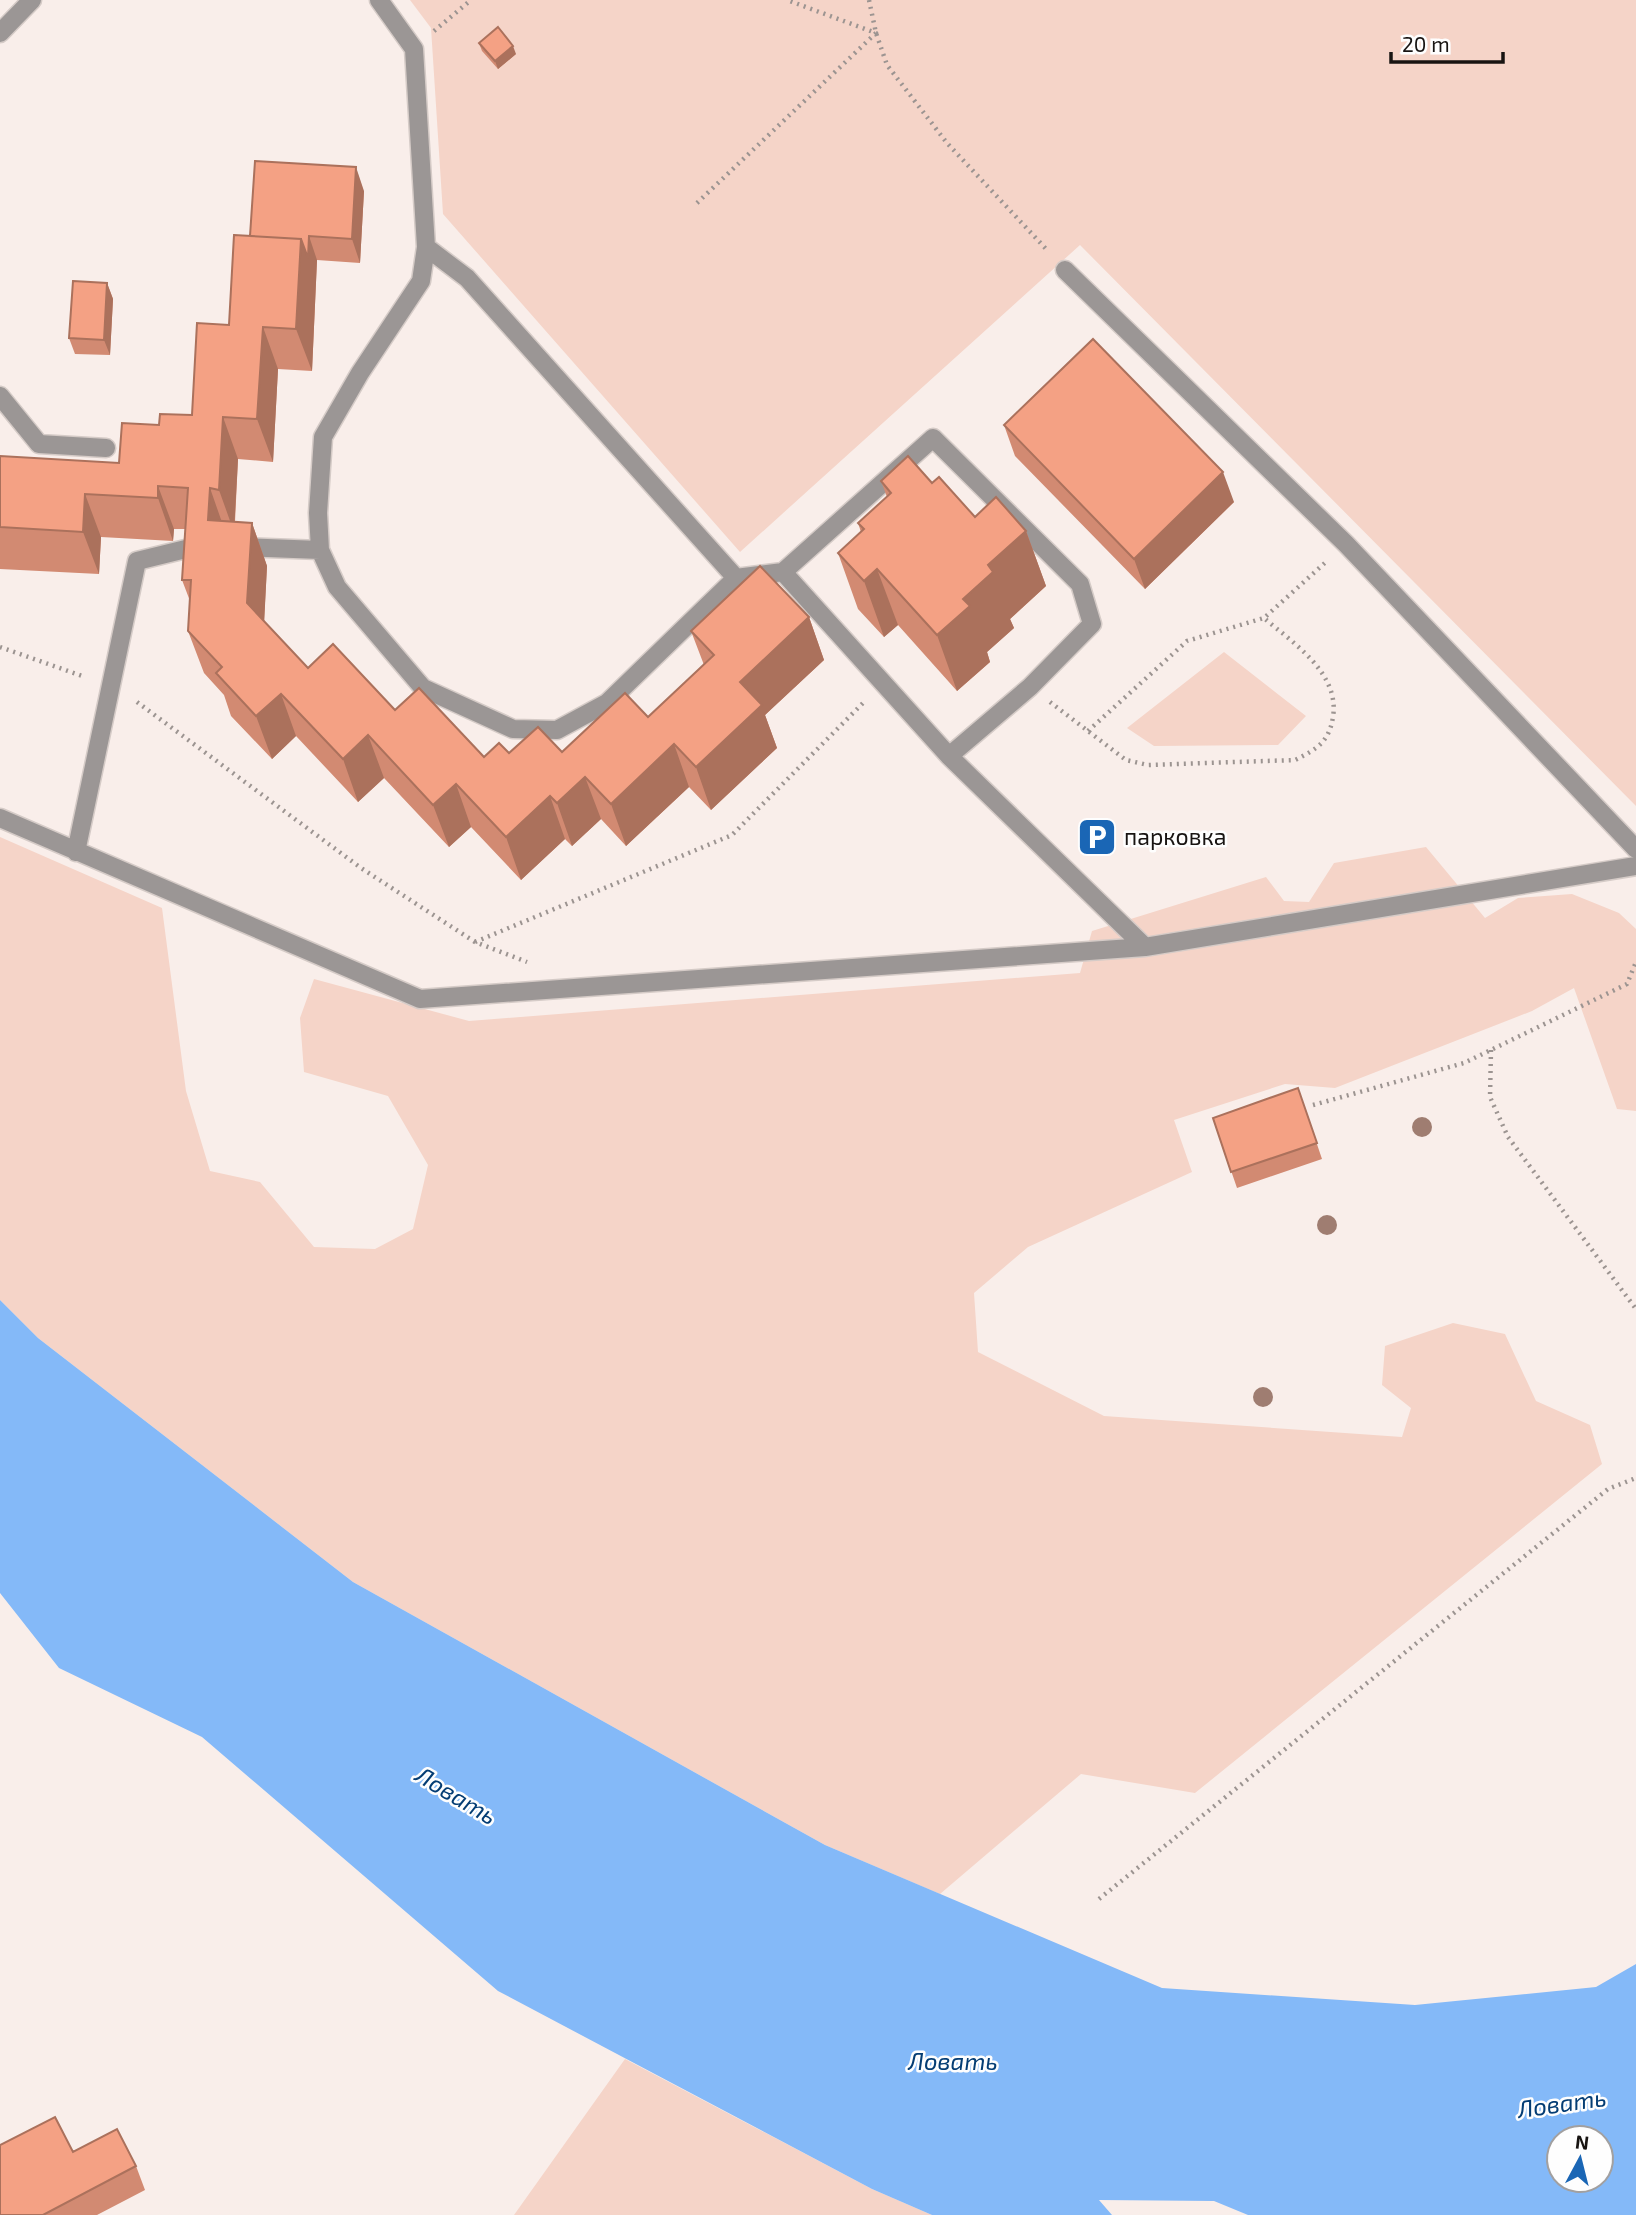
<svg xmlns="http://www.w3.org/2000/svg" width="1636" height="2215" font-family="'Exo 2',sans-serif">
<rect width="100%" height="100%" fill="#f9eeea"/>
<!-- green -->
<path fill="#f5d4c8" d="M410 0H1636V806L1080 245 740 552 443 214 431 28Z
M1224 652 1306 716 1278 745 1154 746 1127 728Z
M0 837 162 908 186 1091 210 1171 260 1182 314 1247 375 1249 413 1229 428 1165 388 1096 304 1072 300 1018 314 979 469 1021 1080 973 1092 931 1266 877 1284 901 1309 902 1334 863 1426 847 1485 918 1518 898 1572 894 1619 913 1636 929V1111L1617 1109 1574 988 1532 1011 1335 1088 1285 1084 1174 1120 1192 1172 1028 1247 974 1293 978 1352 1104 1416 1402 1437 1411 1408 1382 1385 1385 1346 1453 1323 1505 1334 1536 1401 1590 1425 1602 1464 1195 1793 1081 1774 940 1894 825 1845 353 1582 38 1338 0 1300Z
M625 2059 872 2189 932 2215H514Z"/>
<!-- water -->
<path fill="#84b9f8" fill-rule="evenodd" d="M0 1300 38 1338 353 1582 825 1845 1162 1988 1415 2005 1596 1987 1636 1964V2215H1248L1214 2201 1099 2200 1112 2215H932L872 2189 498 1991 202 1737 59 1668 0 1593ZM1559 2138H1601V2180H1559Z"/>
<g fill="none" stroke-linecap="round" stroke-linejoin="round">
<!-- service casing -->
<g stroke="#d5cbc7" stroke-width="21">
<path id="service" d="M379 0 414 49 426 247 421 281 360 373 323 437 318 513 320 550 337 587 423 688 513 729 557 730 607 703 736 578
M0 33 32 0
M426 247 467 278 736 578 783 572 949 756 1145 947
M1065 270 1346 544 1636 849
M0 396 39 444 106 448
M239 547 320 550
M783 572 933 438 1080 584 1092 624 1030 687 949 756
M0 818 420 999 1145 947 1636 866
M76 852 137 561 202 545"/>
</g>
<!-- path -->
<path stroke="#9c9491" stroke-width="4.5" stroke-dasharray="2 5" stroke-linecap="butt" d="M869 0 876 33 887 65 947 143 1048 251
M434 31 471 0
M697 203 876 33 787 0
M0 647 85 677
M137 702 361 868 475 942 527 962
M1050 702 1126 760 1148 765 1295 760C1317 749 1329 742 1333 717 1340 673 1293 643 1264 618
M1088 731 1187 641 1264 618 1327 561
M475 942 732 835 865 701
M1491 1050 1490 1097 1508 1137 1636 1309
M1313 1105 1464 1063 1627 984 1636 962
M1099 1899 1608 1489 1636 1478"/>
<!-- service -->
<use href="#service" stroke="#9b9695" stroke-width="18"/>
</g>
<!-- trees -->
<g fill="#9f7d71">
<circle cx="1422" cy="1127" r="10"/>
<circle cx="1327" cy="1225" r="10"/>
<circle cx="1263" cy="1397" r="10"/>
</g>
<!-- wall -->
<path fill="#d28a72" d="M479 43 516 54 498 69 482 51Z
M364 191 360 263 317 260 312 371 278 369 273 462 238 459 235 522 252 523 267 566 264 621 308 668 395 710 484 757 509 753 562 752 648 717 704 665 691 631 809 617 824 660 765 715 777 748 711 810 689 787 626 846 601 819 572 846 565 839 521 880 471 827 449 847 384 778 358 802 296 736 272 759 231 716 224 695 204 673 188 631 190 601 182 580 185 529H174L173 541 101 537 99 574 0 569V456L119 463 159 425 192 415 229 325 250 236Z
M107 283 113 299 110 355 75 354 69 338Z
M1004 425 1234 502 1145 589 1015 456Z
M881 481 932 483 975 517 1026 531 1046 586 1010 619 1014 628 987 652 990 662 957 691 898 625 884 637 858 609 838 553 861 532 858 523 887 497Z
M1298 1088 1322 1159 1237 1188 1213 1118Z
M73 2152 136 2166 145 2190 97 2215H0Z"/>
<!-- shaded-wall -->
<path fill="#ab715c" d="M513 46 516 54 498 69 495 61Z
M356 167 364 191 360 263 352 239Z
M309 236 317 260 312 371 296 329 301 239Z
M107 283 113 299 110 355 104 340Z
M263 327 278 369 273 462 257 419Z
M223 417 238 459 234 532 219 490Z
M1223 472 1234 502 1145 589 1134 559Z
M158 486 174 529 173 541 158 498Z
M210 488 225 531 208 520Z
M85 494 101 537 99 574 83 532Z
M252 523 267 566 263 645 247 603Z
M1026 531 1046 586 1010 619 1014 628 987 652 990 662 957 691 937 635 988 565Z
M877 569 898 625 884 637 864 581Z
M809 617 824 660 765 715 777 748 711 810 696 767 740 682Z
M281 694 296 736 272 759 256 716Z
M368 735 384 778 358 802 343 759Z
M674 744 689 787 626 846 611 804Z
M585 777 601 819 572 846 557 803Z
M456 784 471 827 449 847 433 805Z
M550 796 565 839 521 880 506 837Z"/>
<!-- building -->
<path fill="#f4a184" stroke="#ab715c" stroke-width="2" d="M498 27 513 46 495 61 479 43Z
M255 161 356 167 352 239 309 236 308 258 301 239 250 236Z
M234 235 301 239 296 329 263 327 257 419 223 417 219 490 210 488 208 520 252 523 247 603 308 668 333 644 395 710 419 688 484 757 499 743 509 753 538 727 562 752 625 693 648 717 714 655 691 631 760 566 809 617 740 682 762 705 696 767 674 744 611 804 585 777 557 803 550 796 506 837 456 784 433 805 368 735 343 759 281 694 256 716 216 673 222 667 188 631 191 580H182L188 488 158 486V498L85 494 83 532 0 527V456L119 463 122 423 159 425 160 414 192 415 197 323 229 325Z
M73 281 107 283 104 340 69 338Z
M1093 339 1223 472 1134 559 1004 425Z
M908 456 932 483 939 477 975 517 996 497 1026 531 988 565 993 572 963 599 970 606 937 635 877 569 864 581 838 553 864 529 858 523 891 493 881 481Z
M1298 1088 1317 1143 1231 1172 1213 1118Z
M55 2117 73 2152 117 2129 136 2166 43 2215H0V2145Z"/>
<!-- icons -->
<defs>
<g id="parking-square" transform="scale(2.0125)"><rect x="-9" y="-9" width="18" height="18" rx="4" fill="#1a66b5" stroke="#fefefe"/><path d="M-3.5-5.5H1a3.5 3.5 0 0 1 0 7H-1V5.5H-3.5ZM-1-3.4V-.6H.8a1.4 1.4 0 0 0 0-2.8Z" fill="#fff"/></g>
</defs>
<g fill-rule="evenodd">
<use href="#parking-square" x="1097" y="837"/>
</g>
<g text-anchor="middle" stroke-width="5" stroke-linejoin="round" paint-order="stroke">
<!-- poi labels -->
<g font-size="23" fill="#181412" stroke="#fefefe" text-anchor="start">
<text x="1124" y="845">парковка</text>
</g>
<!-- water labels -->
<g font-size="24" font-style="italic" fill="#043d74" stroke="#fefefe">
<text transform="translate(456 1796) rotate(31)" y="8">Ловать</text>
<text x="953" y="2070">Ловать</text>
<text transform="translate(1562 2104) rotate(-8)" y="8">Ловать</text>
</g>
</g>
<!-- north arrow -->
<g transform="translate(1580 2159) rotate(7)"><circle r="33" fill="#fefefe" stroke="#a2a0a0" stroke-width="2"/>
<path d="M0-5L12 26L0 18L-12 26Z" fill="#1a66b5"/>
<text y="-10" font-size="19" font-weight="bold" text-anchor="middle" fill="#181412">N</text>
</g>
<!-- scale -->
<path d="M1391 52v10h112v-10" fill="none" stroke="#181412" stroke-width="3.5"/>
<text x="1402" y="52" font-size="21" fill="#181412" stroke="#fefefe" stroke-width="5" paint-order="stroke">20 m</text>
</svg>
